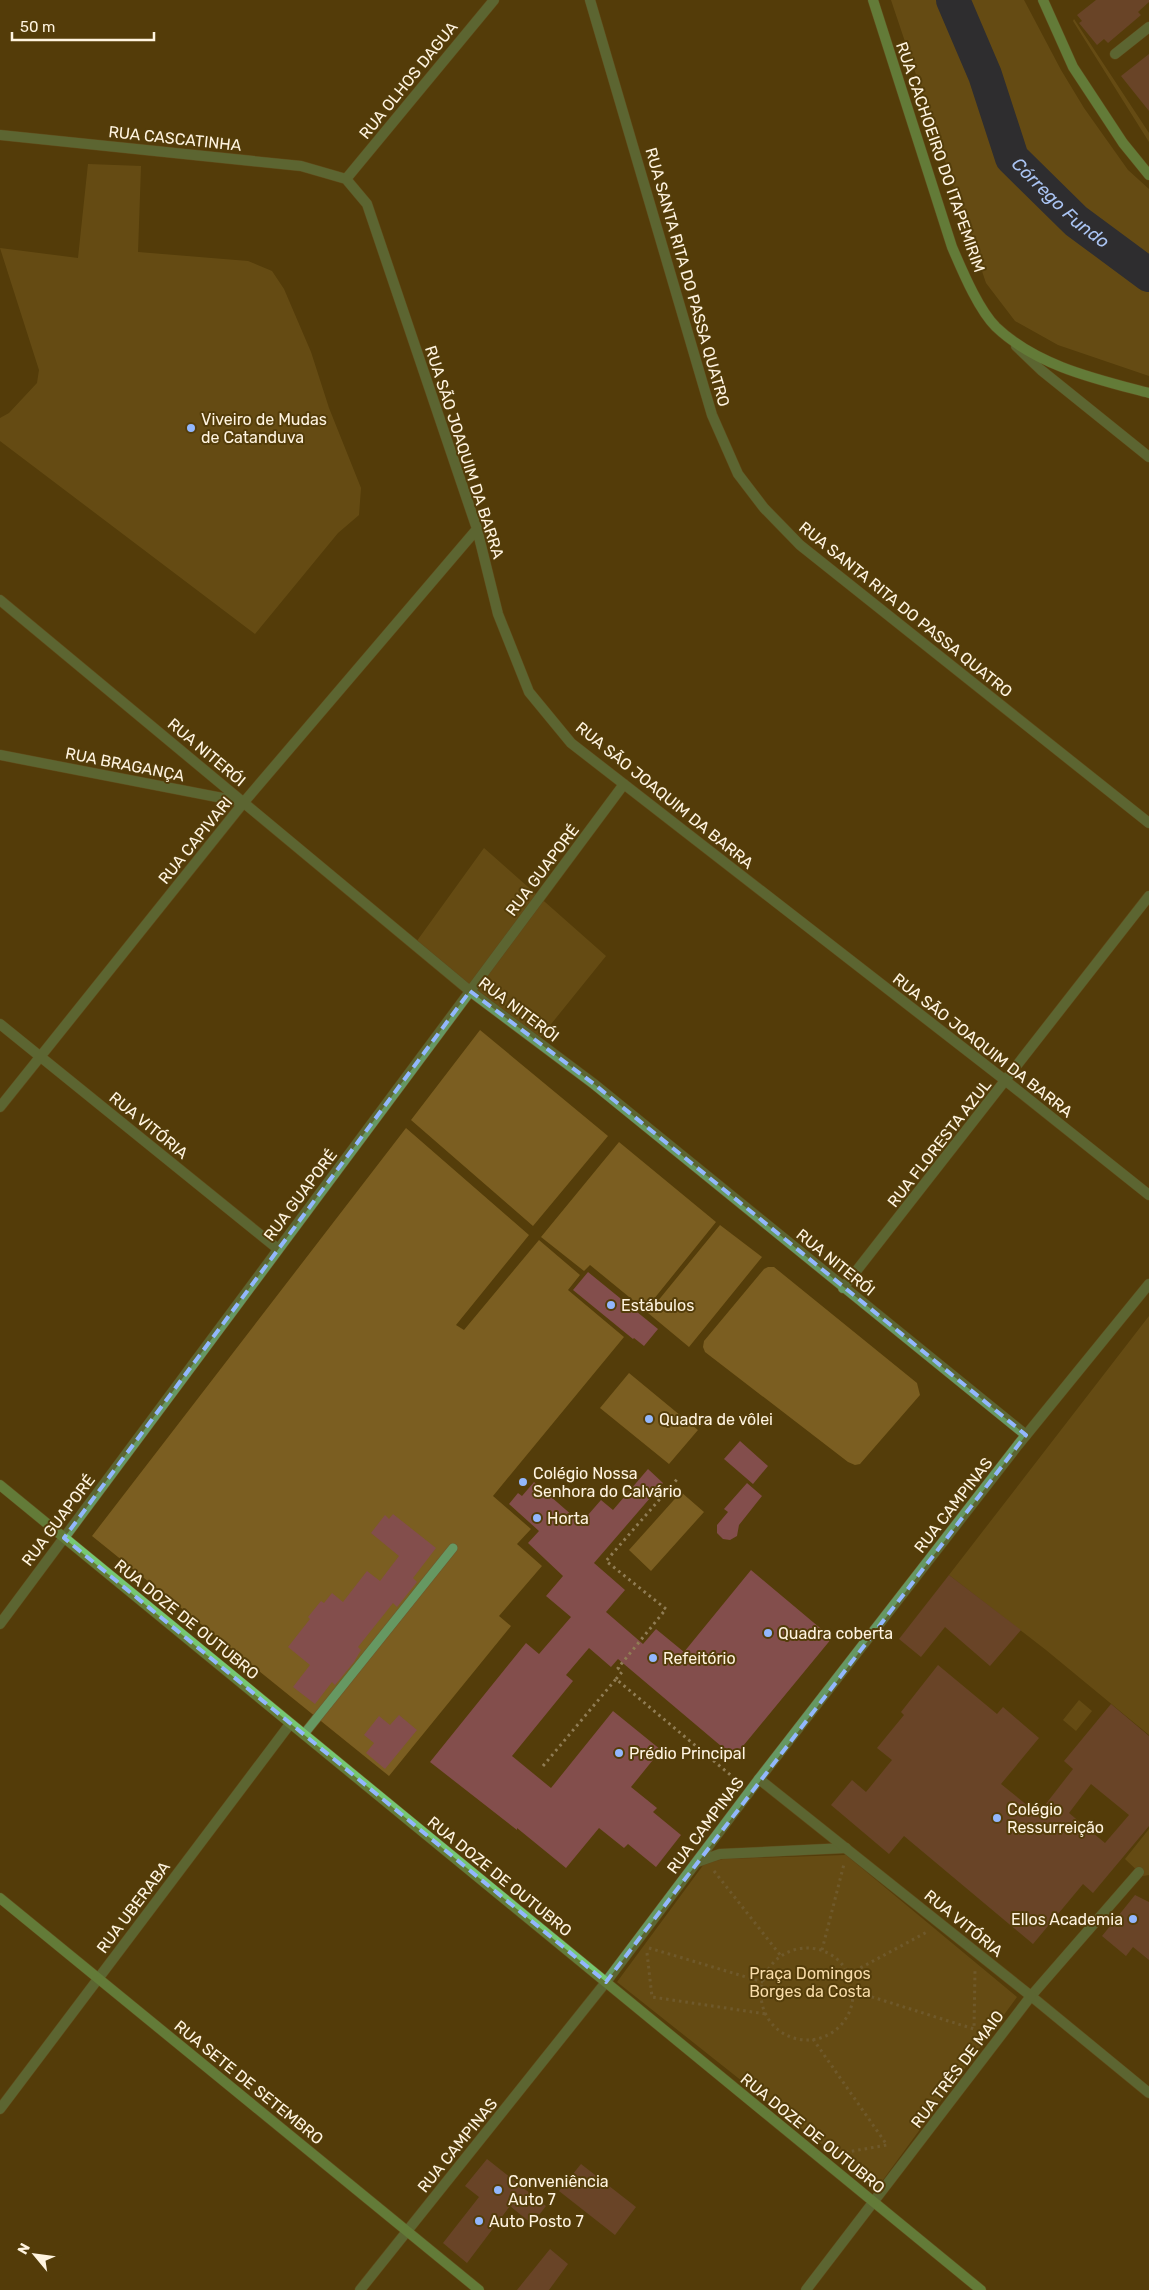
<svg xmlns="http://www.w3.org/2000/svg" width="1149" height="2290" font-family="Rubik,sans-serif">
<rect width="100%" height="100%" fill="#543d0a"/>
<!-- green -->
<path fill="#7b5e21" d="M891 0H1024L1061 70 1084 108 1128 170 1149 189V376L1058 345 1015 321 986 283Z
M1074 19 1149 133V142L1073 21Z
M88 164 141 166 138 252 248 261 272 271 284 289 311 352 329 408 361 488 359 515 338 533 255 634 0 441V418L9 413 37 383 39 370 0 248 78 258Z
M484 848 606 956 535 1044 414 945Z
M480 1030 608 1136 533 1226 411 1120Z
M406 1128 529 1235 456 1325 464 1330 539 1240 580 1275 568 1290 624 1337 493 1496 531 1529 517 1544 542 1566 499 1616 511 1626 389 1776 92 1536Z
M619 1142 716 1222 645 1310 590 1265 584 1271 541 1237Z
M720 1225 762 1257 689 1347 648 1313Z
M768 1267H774L917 1383 920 1395 860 1464 855 1465 848 1462 705 1352 703 1347 704 1341 764 1269Z
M1149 1316V1735L1046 1650 949 1575Z
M629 1373 698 1430 669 1464 600 1408Z
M681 1492 704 1512 651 1571 629 1550Z
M1079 1700 1092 1711 1076 1731 1063 1720Z
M1149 1829V1875L1143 1876 1125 1859Z
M846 1855 1017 1997 877 2188 617 1982 704 1864 723 1859Z"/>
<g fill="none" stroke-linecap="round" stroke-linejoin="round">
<!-- river -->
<path stroke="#011b5d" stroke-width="34" id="s1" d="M953 0 985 75 1012 158 1076 221 1149 275"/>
</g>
<!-- building -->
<path fill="#834e4c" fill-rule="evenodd" d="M1096 0H1149V2L1138 12 1141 15 1108 43 1104 39 1097 45 1079 23 1082 21 1077 15Z
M1149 54V111L1121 76Z
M588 1272 658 1329 644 1346 634 1338 633 1339 573 1290Z
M740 1441 768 1466 753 1484 724 1459Z
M648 1469 663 1483 594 1563 625 1590 606 1612 643 1644 656 1629 684 1652 751 1570 832 1638 734 1757 618 1659 611 1667 589 1648 566 1675 573 1681 512 1756 551 1788 613 1711 661 1750 631 1787 657 1808 653 1812 681 1835 656 1867 628 1844 624 1848 599 1828 566 1868 517 1828V1830L430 1762 526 1643 539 1654 571 1617 546 1596 563 1576 528 1543 539 1531 509 1504 518 1493 522 1496 534 1482 581 1523 601 1500 613 1510Z
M747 1483 762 1496 739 1525 737 1536 730 1540 723 1539 717 1533V1525L728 1512 724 1509Z
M393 1514 436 1548 413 1578 417 1582 397 1607 393 1603 358 1647 361 1650 354 1662 335 1685 332 1682 315 1704 293 1687 310 1665 288 1647 310 1619 308 1617 321 1601 324 1603 332 1593 343 1602 367 1571 380 1581 399 1556 371 1533 385 1515 389 1519Z
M949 1575 1021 1630 990 1666 945 1627 921 1657 899 1639Z
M938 1665 997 1714 1003 1707 1039 1738 1001 1784 1038 1814 1073 1769 1064 1761 1111 1704 1149 1736V1826L1093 1893 1083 1884 1033 1944 904 1836 889 1854 831 1805 852 1780 866 1792 892 1760 877 1748 904 1715 901 1712ZM1091 1784 1129 1815 1105 1843 1069 1813Z
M399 1715 417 1730 385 1769 366 1753 374 1743 364 1735 379 1716 390 1725Z
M1135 1895 1149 1902V1960L1133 1947 1126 1956 1102 1936Z
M487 2159 546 2206 532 2224 510 2206 467 2263 443 2243 479 2197 465 2186Z
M581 2164 636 2207 615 2235 559 2191Z
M550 2249 568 2264 549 2290H517Z"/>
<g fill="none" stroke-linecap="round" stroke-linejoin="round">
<!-- service casing -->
<g stroke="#6f5a2c" stroke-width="10">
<path id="service" d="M304 1734 453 1548"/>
</g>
<!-- minor casing -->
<g stroke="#6f5a2c" stroke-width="11">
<path id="minor" d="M590 0 712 415 738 474 764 508 800 545 1149 823
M1115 54 1149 27
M0 135 301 166 346 179
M346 179 367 204 477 529 498 614 529 692 571 743 1006 1081 1149 1195
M346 179 494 0
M1016 346 1041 370 1149 457
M0 600 470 991 594 1084 1026 1435
M0 755 243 802
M0 1024 278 1249
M0 1107 244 802 477 529
M843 1288 1149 896
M0 1624 624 784
M697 1862 720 1854 846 1848
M1139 1872 1031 1996 1149 2093
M0 2109 290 1724
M360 2290 606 1982 759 1779"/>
</g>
<!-- tertiary casing -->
<g stroke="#6f5a2c" stroke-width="11">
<path id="tertiary" d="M806 2290 1031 1996 759 1779 1018 1445 1149 1284"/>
</g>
<!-- secondary casing -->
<g stroke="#6f5a2c" stroke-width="11">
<path id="secondary" d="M873 0 952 247C962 270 978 309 996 327 1037 366 1096 379 1149 393
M1043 0 1073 67 1123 143 1149 175
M0 1485 981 2290
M0 1898 479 2290"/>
</g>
<!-- path -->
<path stroke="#907d55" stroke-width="3" stroke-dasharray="2.5 4" stroke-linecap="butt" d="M616 1679 622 1672 618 1668 666 1609 606 1561 679 1477
M543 1766 616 1679 740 1783
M714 1871 781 1956
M649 1948 763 1982
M761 1994a46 46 0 1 1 92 0a46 46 0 1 1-92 0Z
M822 1950 844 1864
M647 1953 652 1997 766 2014
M849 1974 927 1932
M853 1991 974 2029 975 1970
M813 2039 887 2145 847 2152"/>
<!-- service -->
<use href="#service" stroke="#669862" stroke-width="9"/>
<!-- minor -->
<use href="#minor" stroke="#669862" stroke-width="10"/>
<!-- tertiary -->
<use href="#tertiary" stroke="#669862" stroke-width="10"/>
<!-- secondary -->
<use href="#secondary" stroke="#76c771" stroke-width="10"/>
</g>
<!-- marked area -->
<path d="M0 0H1149V2290H0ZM470 991 594 1084 1026 1435 606 1982 64 1538Z" fill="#543d0a" fill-opacity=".55" fill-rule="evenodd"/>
<path fill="none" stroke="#92b7fd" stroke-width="4" stroke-dasharray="10 6" stroke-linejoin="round" d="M470 991 594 1084 1026 1435 606 1982 64 1538Z"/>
<!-- markers -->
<g fill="#92b7fd" stroke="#543d0a" stroke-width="2">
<circle cx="191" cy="428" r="5"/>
<circle cx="611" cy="1305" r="5"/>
<circle cx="649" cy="1419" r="5"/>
<circle cx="523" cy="1482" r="5"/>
<circle cx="537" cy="1518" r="5"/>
<circle cx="768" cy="1633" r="5"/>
<circle cx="653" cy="1658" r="5"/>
<circle cx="619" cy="1753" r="5"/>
<circle cx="997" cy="1818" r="5"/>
<circle cx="1133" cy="1919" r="5"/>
<circle cx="498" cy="2190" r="5"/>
<circle cx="479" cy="2221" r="5"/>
</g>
<g text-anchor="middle" stroke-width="4" stroke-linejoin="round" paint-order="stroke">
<!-- street labels -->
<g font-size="16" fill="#fff4e0" stroke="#543d0a">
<text transform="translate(408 80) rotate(-51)" y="6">RUA OLHOS DAGUA</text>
<text transform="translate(175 138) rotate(6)" y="6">RUA CASCATINHA</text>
<text transform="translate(941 157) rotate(71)" y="6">RUA CACHOEIRO DO ITAPEMIRIM</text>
<text transform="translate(688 277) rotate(74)" y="6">RUA SANTA RITA DO PASSA QUATRO</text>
<text transform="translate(465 452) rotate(72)" y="6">RUA SÃO JOAQUIM DA BARRA</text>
<text transform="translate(906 609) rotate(39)" y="6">RUA SANTA RITA DO PASSA QUATRO</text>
<text transform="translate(207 752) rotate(40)" y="6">RUA NITERÓI</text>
<text transform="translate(125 764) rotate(11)" y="6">RUA BRAGANÇA</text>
<text transform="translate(665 795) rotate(39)" y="6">RUA SÃO JOAQUIM DA BARRA</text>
<text transform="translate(195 840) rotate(-51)" y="6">RUA CAPIVARI</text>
<text transform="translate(542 870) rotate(-53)" y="6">RUA GUAPORÉ</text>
<text transform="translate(519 1009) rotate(37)" y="6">RUA NITERÓI</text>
<text transform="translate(983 1045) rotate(38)" y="6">RUA SÃO JOAQUIM DA BARRA</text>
<text transform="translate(149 1125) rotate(39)" y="6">RUA VITÓRIA</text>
<text transform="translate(939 1143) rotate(-52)" y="6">RUA FLORESTA AZUL</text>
<text transform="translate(300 1195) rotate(-53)" y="6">RUA GUAPORÉ</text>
<text transform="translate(836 1262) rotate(39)" y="6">RUA NITERÓI</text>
<text transform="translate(953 1505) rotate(-52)" y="6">RUA CAMPINAS</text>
<text transform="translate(58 1520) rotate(-53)" y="6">RUA GUAPORÉ</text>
<text transform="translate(187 1619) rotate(39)" y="6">RUA DOZE DE OUTUBRO</text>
<text transform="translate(705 1825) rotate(-53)" y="6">RUA CAMPINAS</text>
<text transform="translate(500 1876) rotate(39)" y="6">RUA DOZE DE OUTUBRO</text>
<text transform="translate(133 1907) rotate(-53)" y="6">RUA UBERABA</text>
<text transform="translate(964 1923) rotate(39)" y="6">RUA VITÓRIA</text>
<text transform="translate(957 2069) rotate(-53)" y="6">RUA TRÊS DE MAIO</text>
<text transform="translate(249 2082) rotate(39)" y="6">RUA SETE DE SETEMBRO</text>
<text transform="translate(813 2133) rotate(39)" y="6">RUA DOZE DE OUTUBRO</text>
<text transform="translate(457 2145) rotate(-51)" y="6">RUA CAMPINAS</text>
</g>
<!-- poi labels -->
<g font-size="16" fill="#fff4e0" stroke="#543d0a" text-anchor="start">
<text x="201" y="425">Viveiro de Mudas<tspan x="201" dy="18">de Catanduva</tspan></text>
<text x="621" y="1311">Estábulos</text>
<text x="659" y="1425">Quadra de vôlei</text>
<text x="533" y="1479">Colégio Nossa<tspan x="533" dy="18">Senhora do Calvário</tspan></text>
<text x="547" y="1524">Horta</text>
<text x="778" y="1639">Quadra coberta</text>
<text x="663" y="1664">Refeitório</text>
<text x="629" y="1759">Prédio Principal</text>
<text x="1007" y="1815">Colégio<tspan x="1007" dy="18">Ressurreição</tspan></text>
<text x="1123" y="1925" text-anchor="end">Ellos Academia</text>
<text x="508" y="2187">Conveniência<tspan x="508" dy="18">Auto 7</tspan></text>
<text x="489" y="2227">Auto Posto 7</text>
</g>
<!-- park labels -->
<g font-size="16" fill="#f8dca9" stroke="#543d0a">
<text x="810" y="1979">Praça Domingos<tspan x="810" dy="18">Borges da Costa</tspan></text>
</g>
<!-- water labels -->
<g font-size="18" font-style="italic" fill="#aac4f3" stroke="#543d0a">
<text dy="6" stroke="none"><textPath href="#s1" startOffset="235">Córrego Fundo</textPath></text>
</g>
</g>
<!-- north arrow -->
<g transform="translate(35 2255) rotate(299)" stroke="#543d0a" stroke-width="4" paint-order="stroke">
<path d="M0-4L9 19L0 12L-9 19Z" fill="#fff4e0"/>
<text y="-8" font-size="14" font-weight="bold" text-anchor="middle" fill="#fff4e0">N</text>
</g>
<!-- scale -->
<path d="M12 32v8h142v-8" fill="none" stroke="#fff4e0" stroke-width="2.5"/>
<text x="20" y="32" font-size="15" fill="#fff4e0" stroke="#543d0a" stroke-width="4" paint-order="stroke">50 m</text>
</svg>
